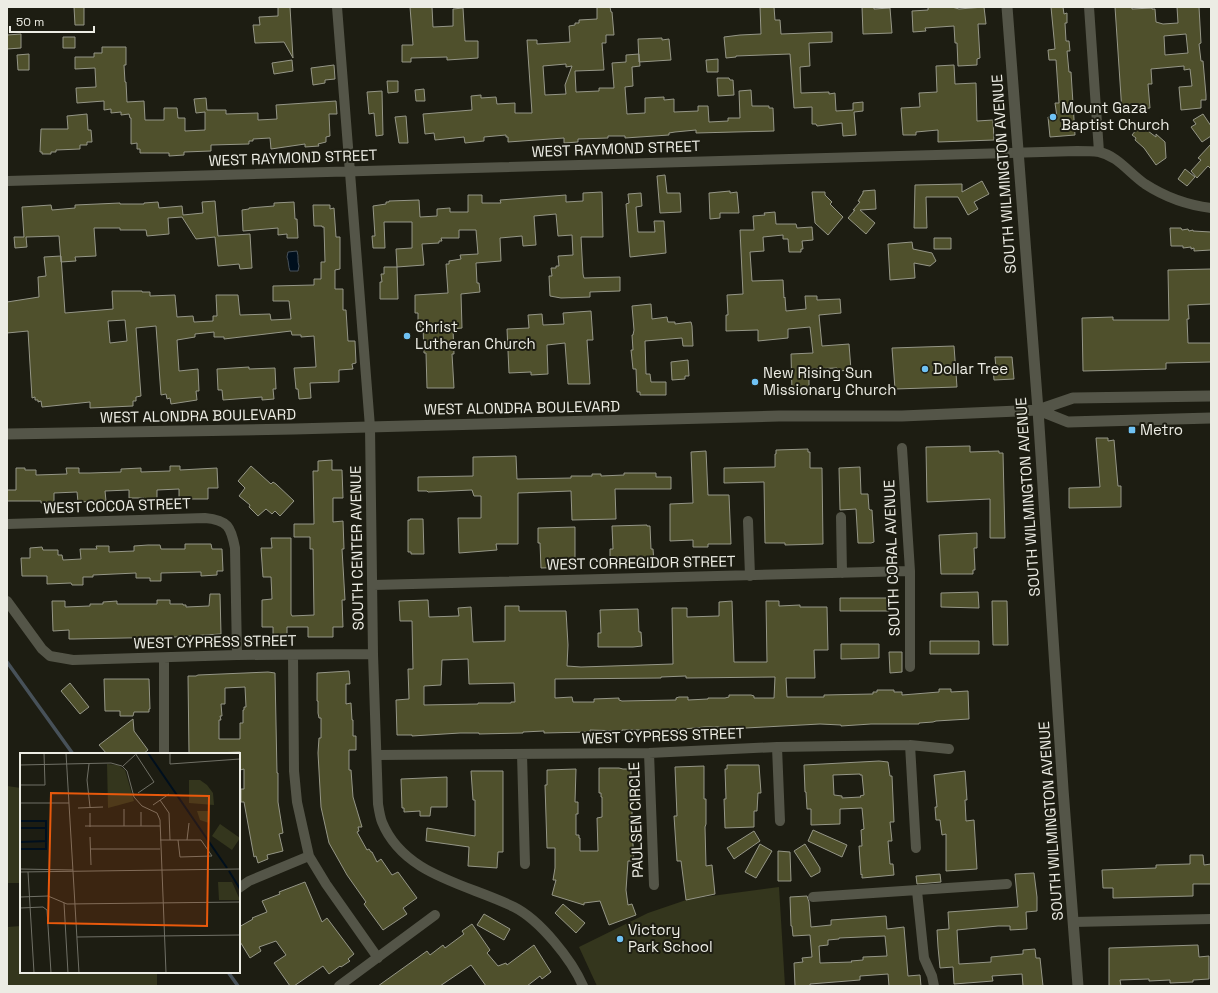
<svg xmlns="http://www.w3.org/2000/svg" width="1218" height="993" font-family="'Space Grotesk',sans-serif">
<rect width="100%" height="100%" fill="#1d1d12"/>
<!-- green -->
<path fill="#34361d" d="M7 786 21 788V883H7Z
M779 887 785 986H597L579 947 648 913 689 899Z
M21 926V972H157V986H7V927Z"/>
<!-- water -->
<path fill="#000f1d" stroke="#475159" d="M297 251C299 257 297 261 299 266L298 271H290C288 266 289 262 287 257L288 252Z"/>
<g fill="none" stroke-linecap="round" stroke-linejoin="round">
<!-- stream -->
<path stroke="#475159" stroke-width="3.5" d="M7 662 73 754
M228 972 238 986"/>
</g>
<!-- building -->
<path fill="#4f502c" stroke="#959687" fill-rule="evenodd" d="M74 7H84V25H75Z
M278 7H290L293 58 284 42 255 43 253 25H260L259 17 278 16Z
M410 7H432L433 27 453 26V9L463 8 465 41H478V58L447 60V57L411 58V62H402V45H413Z
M597 7H610L611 12H612L614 35H606V43H602L604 70 575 71 576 92 599 91V88H614L612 63 626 62V55L639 54 640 66 632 67 633 86 625 87 627 114 645 113V98L664 97V100L674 99V112L698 111V106H708L709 122 728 121V118H740L739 91 751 90 752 106H769V108H773L774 131 696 133V130L675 132 669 133V135L625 138V136H608V138L578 139V142L564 143V138L508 142V137H506V135L484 137V141L465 143 464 137 435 140 434 133 425 134 423 114 472 110 471 96 481 95V98L496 97 497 104 515 103V113H532L527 40H537V44L570 42 569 26 575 25V23H579V20L597 19ZM566 64V67L572 66 565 85 566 94 545 95 543 66Z
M760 7H774L775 20H780L781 34 832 32V42L809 43 810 66 800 67 801 93 829 92V94L835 93 836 111 853 110V103L863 102V111L854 112 856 135 843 136 842 123 817 126 816 124H812V107L794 108 790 54 736 56V57L726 58 724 37 740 35 761 34Z
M862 7H874V9L890 8 892 33 863 34Z
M930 7H952L959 9 984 7 986 24H978L980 58 977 59V65L958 66 957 43H955L954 26 925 28 926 31 913 32 912 11 928 10V8Z
M1051 7H1063L1064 14 1067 13V23H1065L1066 41H1069L1070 51H1067L1069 72H1071L1075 135 1050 137 1048 117H1057L1055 103H1059L1056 60H1049L1048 50 1055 49Z
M1115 7H1132V9L1152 8V9H1155L1156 22 1163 24 1178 23 1177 7H1199L1201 43 1199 44 1201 61H1203L1206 95V100H1201V108L1181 110 1179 87 1192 86 1190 69 1184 70V66L1151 69 1152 84H1148L1150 108 1136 109V112H1122ZM1186 34 1188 53 1165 55 1164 36Z
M21 34V48L7 49V35Z
M63 37H75V48H63Z
M662 38V40L669 39 671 60 639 62 638 39Z
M102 47H126V65H124L125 82H126L127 102 144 101 145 120H164V108H177L178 118H185V131L205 130V112L196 113 194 99 206 98 207 110H226V114L258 113V120L277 119 276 105 336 101 337 114H329L330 136 326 137V142L318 144 319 146 305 147V144L271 149 270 138 253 139V141H249V144L211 145V151L184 152V155L169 156V153H140V149H137V143L131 144V118H130L129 114 121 115V112L111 113V109L104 110V101L77 103 76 88 96 87 95 68 75 69V57H94V53H102Z
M29 54V70H18L17 55Z
M718 59V72H707L706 60Z
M292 60 293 71 274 74 272 63Z
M334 65 335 79 325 80V83L313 85 311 68Z
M954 65 955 84 976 83 977 121 993 120 994 140 938 142V130L916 132V135H903L901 108 920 107 919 93 937 92 936 66Z
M717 78H729L730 80H733L734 95 718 96Z
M387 81H398V92L388 93Z
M424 89 425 101H416L415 90Z
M382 91 383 135 376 136 374 113 369 114 367 92Z
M87 114 88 130H91L92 142H87V145H80V149L56 150V152H51V154H42V152H40L41 129H68L67 116Z
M1203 114 1211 126V136L1202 142 1191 127 1196 124 1193 120Z
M406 116 408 143H399L395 117Z
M1140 125 1156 137V134L1165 142 1166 158 1156 165 1144 148 1135 140 1136 138 1132 135Z
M1211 144V169L1208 166 1197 178 1191 171 1201 160 1198 158Z
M1185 169 1195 177 1187 186 1178 179Z
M665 175 667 193H680L681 212 660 213 657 176Z
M982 181 989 194 974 202 978 209 968 215 958 197H926L927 228H914L915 185 962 184V192Z
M875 190 876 209 860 210 875 223 866 234 848 218 855 210H853L860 202 858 201 863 193V191Z
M730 191V193L737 192 739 213H720V218L710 219 709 193Z
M602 192 603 237H581L583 274 584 278 620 277V291L590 292V297L561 298 550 296 549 276H552L551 268H556V266H559L558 256 573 255 572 235 558 236 556 214 534 216 536 245 523 246 522 236 500 238 501 261 476 263 477 283H479L480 292 461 294 462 328 453 329 454 354H452L454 388H427L426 353H424L423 327H420V324H418V313H415V295L448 293 446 264H449V261L461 259 460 255 478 254 476 230H459V238H441L442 241H439V243L422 244 424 265 397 267 396 249 412 248V222H384L385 248H373L372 236H375L373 206 386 204V202H389V201L419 200 420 217 437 216V209L450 208V212H468V195H482V203H501L500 200 566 195V202L583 201V193Z
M812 192H825V195L832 202 830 204 843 217 828 235 815 223Z
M641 193 642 206 636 207 638 232H655L654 221H664L666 253 630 257 626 204 629 203 628 194Z
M215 201 218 236 250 234 252 268 240 269 239 264 218 266 215 237 196 239 182 217 168 218 169 234 147 236 146 230H120V228H94L96 256 75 257 76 261 61 262 59 236 26 237 27 247 15 248 14 237H24L22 207 51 205 52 210 75 208V205L120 203V204H144V203L158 202 159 208 182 206 183 215 203 213 202 202Z
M294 202 295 219H297L298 238H287V234L278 235V228L243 231 242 210 249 209V208L274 206V203Z
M313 205H330V209L334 208 336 237H340V269L335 270V289H343V310H346L348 341H355L356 363 352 364 353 369 339 370V382L310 383 311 398 299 399 298 389H296L294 368 316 367 314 336 301 337V335H292L291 331 224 339V337H214V332L195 334V337L177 340 179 371 198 369 199 391H196L197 400 171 404 170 398 167 399 166 394 161 395 156 326 136 328 141 396 136 397V401H133V406L90 408V402L42 407 41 401 38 402V400H35V397L32 398 28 331 7 333V302L39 297 38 277 46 276 44 257 61 256 65 313 113 309 112 291H142V292H150V296L175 295 177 317 193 316 194 322 213 321V316H217L216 295H238L240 315 270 314 271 320 291 319 289 301H273V286L314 285V279H321V262H325L324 227H322V226H314ZM125 320 127 341 110 343 108 321Z
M775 212 776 224H796L797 228 812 227 813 240 802 241 803 249H801V252H789L788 239H783V235L763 237 764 251 750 252 752 281 783 280 784 298 785 297 786 311 806 309 805 296H817V300L840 299 841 313 819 315 822 346 849 344 851 370 838 371 837 368 809 369V392H792L791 354 813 353 810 327 788 329V338L758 341V330L726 331V315H728L727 295 743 294 740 230H754L753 216 765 215 764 213Z
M1170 228H1181L1182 230 1188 229 1189 231 1193 230V231L1211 232V250L1194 251V248L1191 249V247L1183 248V246H1171Z
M934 238H951V249H934Z
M912 242 913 249 932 253 936 261 930 266 914 263 915 278 890 280 888 244Z
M384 267H397L398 299H380V282H382L381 274H384Z
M1211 269V304L1188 305 1189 319H1187L1188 343H1211V362L1166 363V369L1083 371 1082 318 1113 317V320H1169L1168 270Z
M651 304 652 319 667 317 668 322H675V324L691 322 692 326 693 346H683L682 338 645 341 646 374H650L651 382H666V395H640V392H637L636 369H633L631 350H633L632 335H633L634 330 632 306Z
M591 311 593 340H587L590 384H568L565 343 547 345 548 374 531 375V372L509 373 507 329 529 328 528 315 542 314 543 325 564 324 563 313Z
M954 346 957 387 895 389 892 348Z
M995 357H1012L1014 379 994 380 993 368H996Z
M688 360 689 376H685V379L672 380 671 362Z
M249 367V369L275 368 276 389H273L274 399 262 400V397L223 400 222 390H218L217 369Z
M1096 438H1108V441L1114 440 1118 486H1121V507L1069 508V488L1100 487Z
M970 446V452L999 451V453H1003L1005 538H990V499L927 502 926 447Z
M808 449V452H810V468H822L823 544 785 545V543H765L764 482 724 483V468L775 467V454H776V450Z
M706 451 708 495H729L731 544H708V547H693V540L670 541V504L693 503 691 452Z
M516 456 517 479 571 478V476H592V474H601V476L624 475V473H656V477H671V489H615L616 519 572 520 571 491 518 493V544H496L497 550 459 553 458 518H481V496H474L472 490 428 492 427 491H418V477L473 476V457Z
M332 460V470H342L343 498H333V522L343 521 344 549H342L345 600H342L343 627H333V637H308V627H287V637L273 638V627H262V600L272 599 271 577H263L261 548H272L271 538H291V614L292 616 314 615 313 549H310V537H294V524H314L313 471H318V461Z
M170 466H180V470L217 468 218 488H208V499H179V489L157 490V500H144V498H129V490L105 491 106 501 78 502 77 492 54 493V503H41V501H7V490H16V468H25V470H36V475L67 474 66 468H79V473H90L121 472V469L141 468V472L170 471Z
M251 466 271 484 273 482 276 484 294 501 280 516 275 511 272 514 266 509 258 516 249 507 250 505 239 496 245 488 238 481Z
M860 467 861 494H868L869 509 870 510H872L874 542 871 543H858L856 509 840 510 839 468Z
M410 519H423L424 554H411V552H408V520H410Z
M647 525V526H650L651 549H653L654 563 625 565 624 564H610V549H613L612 526Z
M575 527V567L541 568 540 543H538V528Z
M977 533V548H974L975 570H973V574H941L939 535Z
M185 544H211L212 549H222L223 571H217V575L201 576V572L161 573V581H150V578H136V573L93 575V577H83V585H72L71 583 47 584V576H22L21 558H30V548L42 547 43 550H58V555H62L63 560 81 559 80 549H97L96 546H109V552L134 551V546L148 545H160L161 549H185Z
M978 592 979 608 941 607V593Z
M210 594H220L221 634 175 637 74 639H69V630L53 631 52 601H65V607L90 606V604H103V602L117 601V604H157V600H170V604H183V605H186V607L209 606Z
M840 598H889V611H840Z
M428 600 429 617 459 616 458 608 471 607 473 642 505 641V606H519V611H566L568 645 567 666 581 667 673 664 672 608H687V617L719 616V602L732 601 734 662H767L766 601H779V606L800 605V607H827L828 650H814L815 678H786L787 697H824V695L873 694V692H877V690H894V692H902V695L939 692V689H951V692L968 691 969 719 936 721 933 722 919 723V724H871L841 726V725L820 724 727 729V727H705L673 730H622V731L590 730V732L544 733V731L523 732V733L479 734V733H460L412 736V735H397L396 700 409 699 408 669H413L412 621H400L399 601ZM468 659 469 684 514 683 515 702H511V703H478V704L424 705V686L441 685 442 660ZM686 676V678L775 677 774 698H754V696L751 695H729V697L725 698H708V699L688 700V697H679L676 698V700L622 701 619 700V698L594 699V702H573L572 697 555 698V679L661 678V677Z
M992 601H1007L1008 645H993Z
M638 609 639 632H641L642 646 633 647H598V633H601L600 610Z
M930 641H979V654H930Z
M841 644H879V658L841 659Z
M889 652H902V672L890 673Z
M349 671 350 684H346V704L351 703 352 720H353V736H356V750H349V770H351L353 797 362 827H358L359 831 357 832 367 850 369 849 371 852H372L377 862 381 859 392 875 398 872 417 898 403 908 407 914 383 930 364 904 366 902 347 875 329 843 321 807 318 753 319 738H321V718H319L318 713V701H317V673Z
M268 672 275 673 277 773H278V802L283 833 279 834 283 851 267 855 268 859 258 863 256 856 254 857 244 802H241V789H244V769L240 770V752L189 754 188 676H196L198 675ZM245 687 246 707H244V710H243V723H240V739H219V720H221L220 716H222L221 704H225V688Z
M104 679H149L150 709H149V712H134L133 716H120V711H105Z
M70 683 89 707 80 714 61 691Z
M133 719 134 731 148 750 143 754H107L99 745Z
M879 761 888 762 890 776H892L894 822H890L892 841H888L890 864H893L894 875 862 878V874L861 875 859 846H862L861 830 864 829 862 808 840 809V824L811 825V809H807L806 792H805L804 765ZM860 774V775H862L864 795 860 796 861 797 842 798V796L834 795 833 775Z
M727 765H759L761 793H758L757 811H754V827L725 828 724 799H726L725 769H727Z
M704 766V799H706V824L705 827 706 866 712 865 715 894 686 900 681 861H677L674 816H677L675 767Z
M599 768H619L623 769H631V784H632V817H633L634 828H632L634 861H628L626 890 628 905 632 904 636 915 609 925 600 901 584 903V905L552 895 556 880H553L555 868V848H547L545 785H547V770L576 769 575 802H578V814H576V835H579V838H580V851H598L597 818 602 817V797H601V793H599Z
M471 771H503V852H498L497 868 468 866 469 847 426 841 427 828 475 836V800H473Z
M965 771 967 800H965L966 821 974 820 977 869 946 871V834L942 835 940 820H936L935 807H937L934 775Z
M447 777V807H431L430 816H420V811L404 812V808H402L401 779Z
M813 830 847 845 842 857 808 841Z
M754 831 760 841 734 859 727 848Z
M760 844 772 851 756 878 745 872Z
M805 844 820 868V872L811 877 794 851Z
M778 851 790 852 791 881H778Z
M1190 855H1203L1204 865 1211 864V884H1193V896L1113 898V888H1103L1102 870 1156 868V865L1190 864Z
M1034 873 1037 897V911L1026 912 1027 929 1010 930V926H998L957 930 959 964 991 962V957L1023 954V950L1035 949 1036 958H1040L1043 986H1023L1022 974 992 976 993 981 954 984 953 967 940 968 938 947 937 930 949 929 948 912 1018 907 1015 874Z
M940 874 941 882 917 884 916 876Z
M305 882 322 922 327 918 354 954 348 959 350 961 341 967 340 966 329 974 323 966 294 986H290L274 963 286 955 276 941 259 947 261 951 250 958 239 940V927L253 919 252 918 267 912 262 901 280 894 279 892Z
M807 896 809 902 811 927 831 925V920L886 916 887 929 904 927 908 976 920 975 921 986H889L888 974 860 976V980L810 984V986H795L794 963 803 962 802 958 812 957 810 935 793 936 792 926H791L790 897ZM885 936 887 956 863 957V960L851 961 852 962 820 963 819 946 828 945V940L839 939V938Z
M563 904 585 923 576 933 555 913Z
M484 914 510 929 504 940 477 925Z
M472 924 490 950 487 953 498 966 506 963 507 965 534 945 551 972 542 979 540 976 527 986H486L471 965 440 986H378L427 951 430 955 443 945 445 948 464 934 462 931Z
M1198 945 1199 957 1209 956V979L1193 980V982L1170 983V980L1149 981V979L1120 980 1121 986H1109V948Z"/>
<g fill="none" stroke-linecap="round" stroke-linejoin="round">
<!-- minor -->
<path stroke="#545548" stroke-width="10" d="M337 7 370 427 373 654 378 804C379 810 380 817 382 822 404 876 468 884 514 907 540 920 572 960 583 986
M1089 7 1099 152
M7 181 1077 151C1084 151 1092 151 1099 152 1118 156 1129 173 1145 184 1165 197 1187 205 1211 208
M902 448 910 571V667
M841 517 842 573
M748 521 750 576
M7 524 205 518C228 520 231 527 235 548L237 655
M373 585 910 571
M7 601 42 649 50 656 73 660 237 655 373 654
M293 655 294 771 297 802 309 856 326 884 378 958
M164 658V754
M910 745 916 848
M777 747 780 821
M649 753 654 885
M522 754 525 864
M377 755 649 753 777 747 910 745 949 749
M239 888 249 881 309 856
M917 891 924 958 932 976 934 986
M813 897 1007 884
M1073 922 1211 919
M339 986 435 915"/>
<!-- secondary -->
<path stroke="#545548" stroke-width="11" d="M1007 7 1038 410 1063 789 1078 986
M1038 410 1068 422 1211 418
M7 434 294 429 779 416H902L1038 410 1073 398 1211 396"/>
</g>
<!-- markers -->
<g fill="#6fc2f4" stroke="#1d1d12" stroke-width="1.5">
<circle cx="1053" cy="117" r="4"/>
<circle cx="407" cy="336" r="4"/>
<circle cx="925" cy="369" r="4"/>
<circle cx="755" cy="382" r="4"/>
<rect x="1128" y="426" width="8" height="8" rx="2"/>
<circle cx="620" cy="939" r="4"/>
</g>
<g text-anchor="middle" stroke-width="4" stroke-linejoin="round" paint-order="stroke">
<!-- poi labels -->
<g font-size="15" fill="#ecece4" stroke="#1d1d12" text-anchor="start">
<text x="1061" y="113">Mount Gaza<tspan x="1061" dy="17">Baptist Church</tspan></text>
<text x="415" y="332">Christ<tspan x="415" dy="17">Lutheran Church</tspan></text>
<text x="933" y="374">Dollar Tree</text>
<text x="763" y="378">New Rising Sun<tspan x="763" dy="17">Missionary Church</tspan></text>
<text x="1140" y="435">Metro</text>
<text x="628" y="935">Victory<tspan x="628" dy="17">Park School</tspan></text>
</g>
<!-- street labels -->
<g font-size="15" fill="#ecece4" stroke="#1d1d12">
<text transform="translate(616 149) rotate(-2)" y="5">WEST RAYMOND STREET</text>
<text transform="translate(293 158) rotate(-2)" y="5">WEST RAYMOND STREET</text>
<text transform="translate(1004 174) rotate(-94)" y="5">SOUTH WILMINGTON AVENUE</text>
<text transform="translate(522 408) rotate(-1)" y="5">WEST ALONDRA BOULEVARD</text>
<text transform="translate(198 416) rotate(-1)" y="5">WEST ALONDRA BOULEVARD</text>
<text transform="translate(1028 497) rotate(-94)" y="5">SOUTH WILMINGTON AVENUE</text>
<text transform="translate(117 506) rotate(-2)" y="5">WEST COCOA STREET</text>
<text transform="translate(357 548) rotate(-91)" y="5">SOUTH CENTER AVENUE</text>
<text transform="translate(892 558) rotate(-92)" y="5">SOUTH CORAL AVENUE</text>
<text transform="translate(641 563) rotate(-1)" y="5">WEST CORREGIDOR STREET</text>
<text transform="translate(215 642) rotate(-1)" y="5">WEST CYPRESS STREET</text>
<text transform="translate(663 736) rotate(-2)" y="5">WEST CYPRESS STREET</text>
<text transform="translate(636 820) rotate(-92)" y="5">PAULSEN CIRCLE</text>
<text transform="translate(1051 821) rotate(-94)" y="5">SOUTH WILMINGTON AVENUE</text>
</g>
</g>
<!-- overview -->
<g transform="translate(20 753)">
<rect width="220" height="220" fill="#1d1d12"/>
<path d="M87 11 98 12 105 17 114 48 88 55ZM169 27H180L187 32 193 40 194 52 169 50ZM177 58H189V70L180 67ZM200 71 220 85 212 97 192 83ZM198 129H212L220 147H199Z" fill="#34361d"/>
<path fill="none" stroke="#000f1d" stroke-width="2" d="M128 0 207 115M0 68H26V96H0M0 75H27M0 89 27 88M209 118 220 136"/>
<path fill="none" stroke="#707066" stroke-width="1" d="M46 0 59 220M115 0 134 29 118 40M150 0V11L220 6M69 11 67 27 70 54M0 12 91 10 102 13 107 18 114 44 122 53 137 60 140 67 146 220M103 13 115 2M0 32H25L24 0M140 47 149 60 150 87M0 50H49M133 52 149 41M58 55 83 54M104 56V73M121 59V73M70 60V74M65 73H140M70 84 71 112M140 87H181L192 103 160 104 158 87M167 87 169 70M70 96H140M0 116 53 117M0 119 220 116M8 119 14 220M0 144 28 143 47 151 220 149M44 150 48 220M0 155 23 154 27 157 31 220M57 184 220 182"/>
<path fill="#e8590c" fill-opacity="0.15" stroke="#e8590c" stroke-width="2" d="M31 40 189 43 187 173 28 170Z"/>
<rect width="220" height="220" fill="none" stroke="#ecece4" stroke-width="2"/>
</g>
<!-- border -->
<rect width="1218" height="993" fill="none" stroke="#ecece4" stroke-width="16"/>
<!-- scale -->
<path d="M10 26v6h84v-6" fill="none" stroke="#ecece4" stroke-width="2"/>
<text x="16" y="26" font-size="12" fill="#ecece4" stroke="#1d1d12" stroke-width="3" paint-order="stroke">50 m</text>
</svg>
